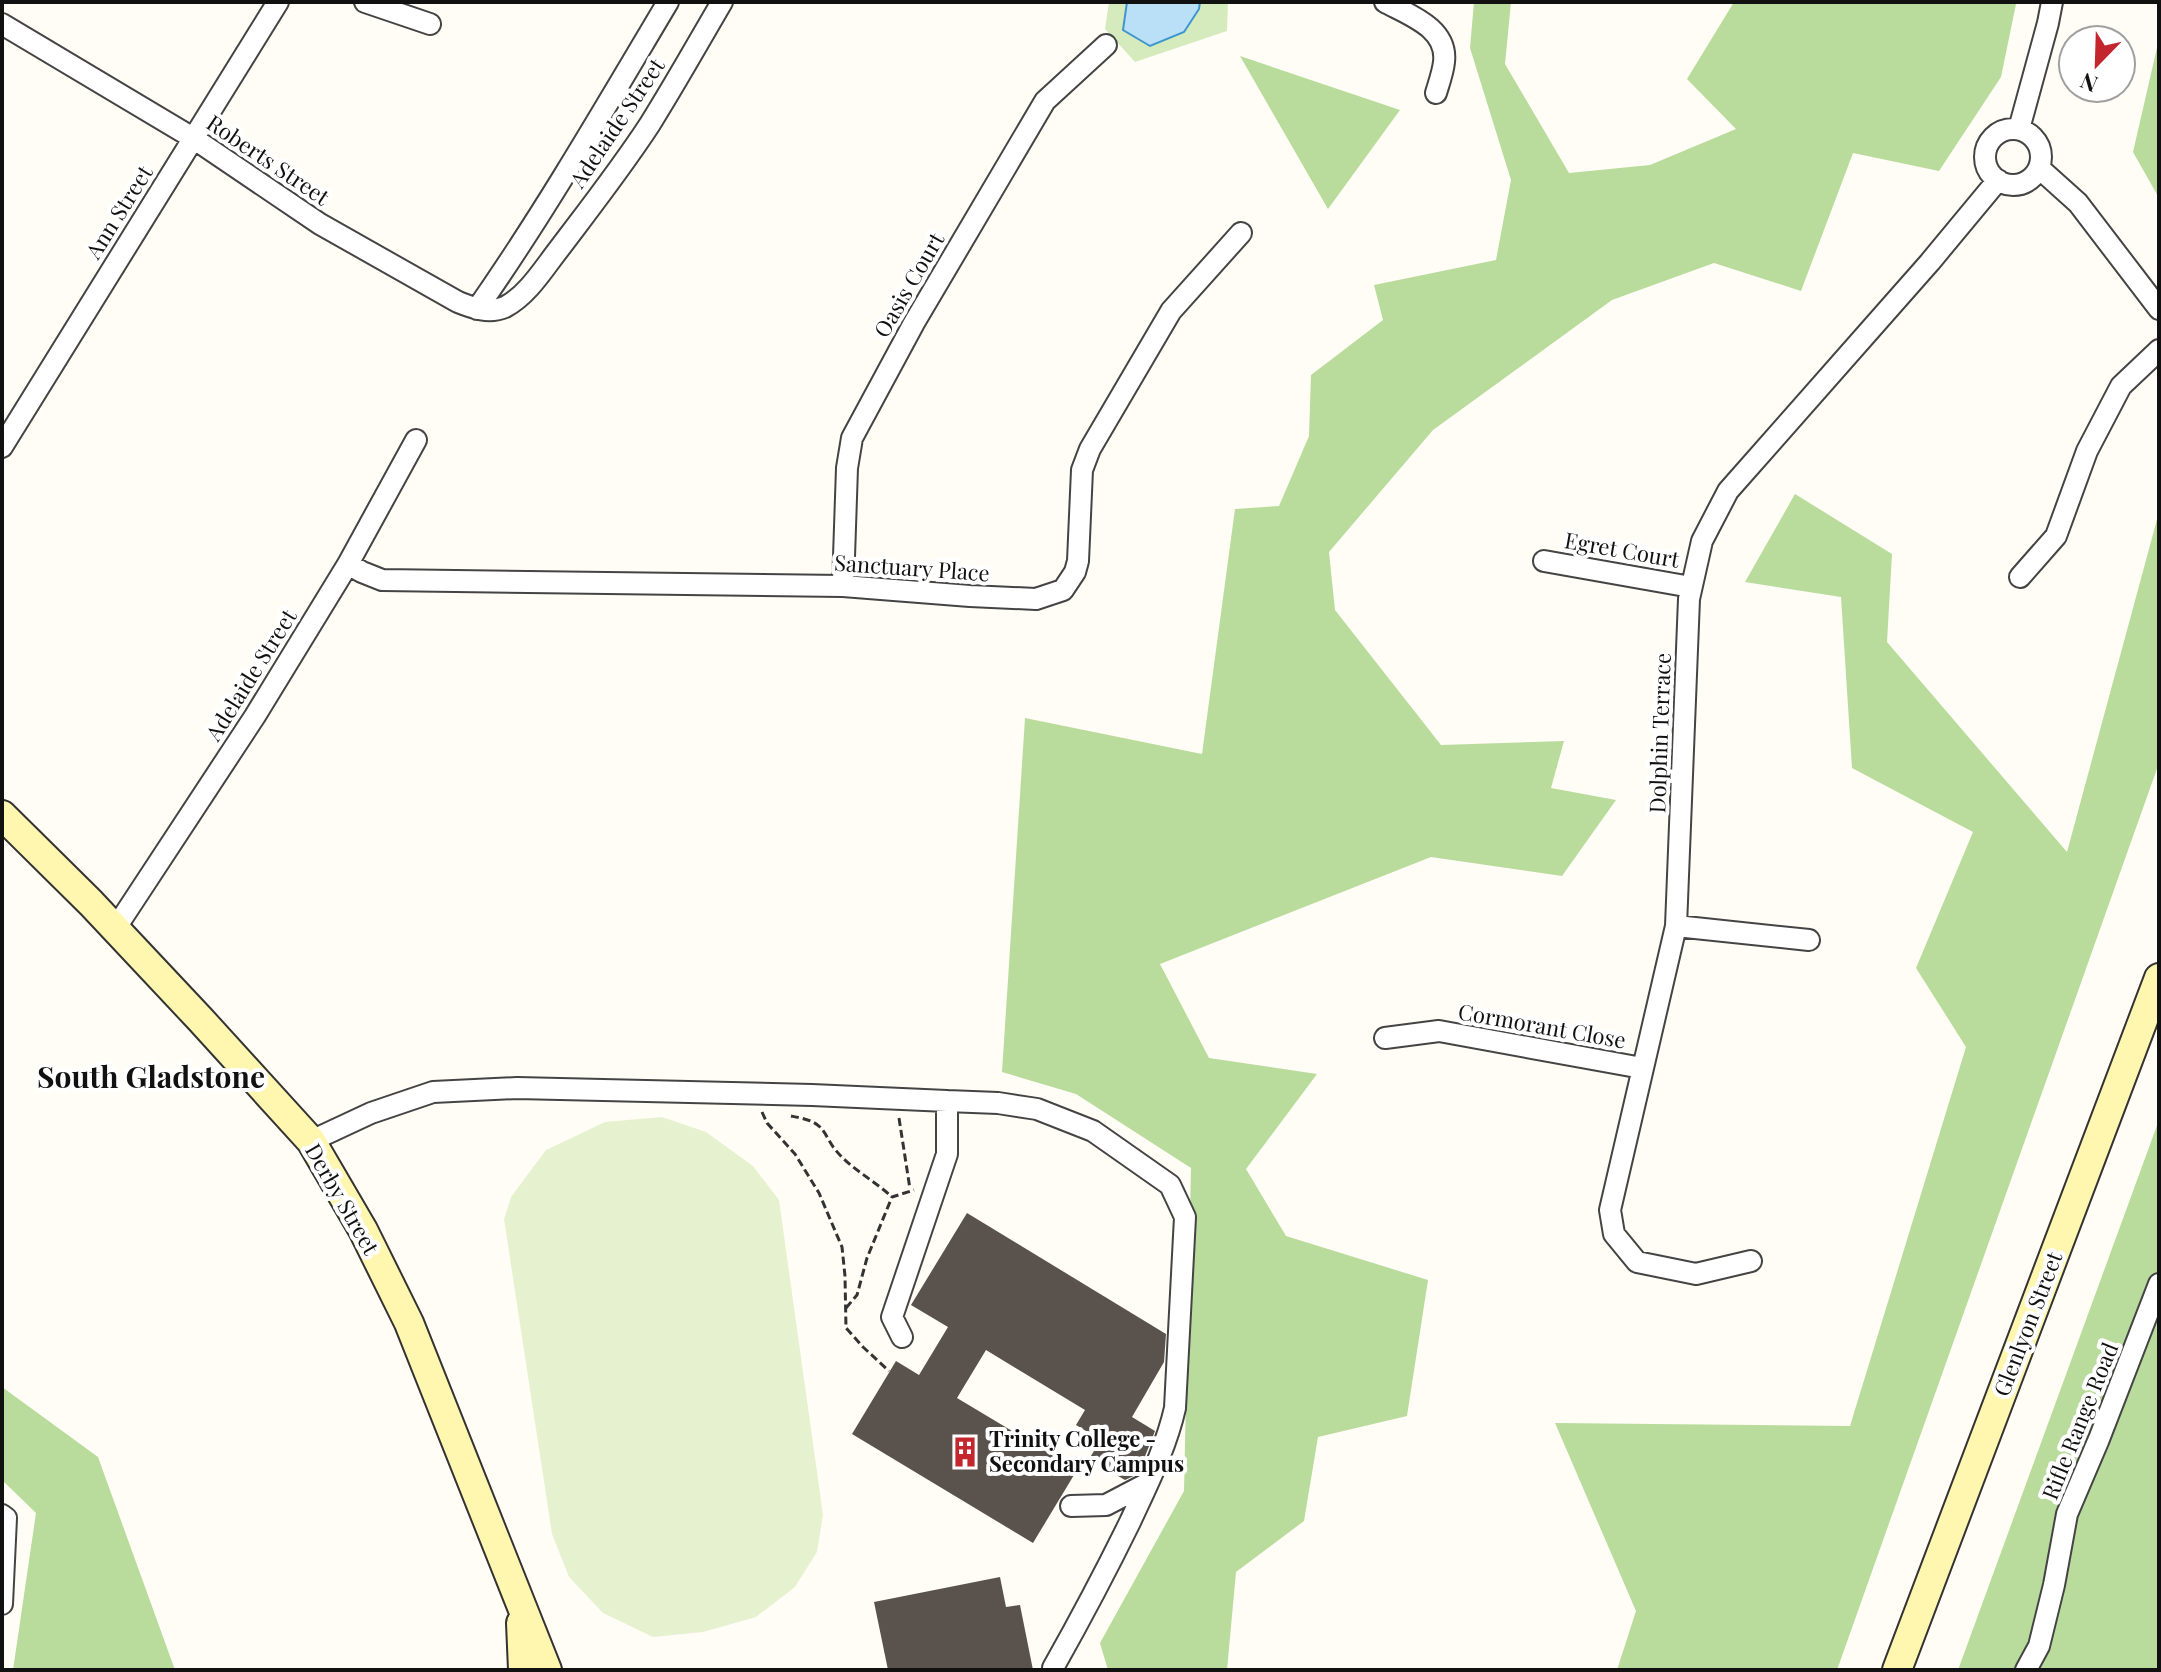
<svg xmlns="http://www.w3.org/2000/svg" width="2161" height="1672" font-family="'Playfair Display',serif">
<rect width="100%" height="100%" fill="#fffdf5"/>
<!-- green -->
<path fill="#d5ebbd" d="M1109 2H1228L1227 31 1135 62 1105 29Z"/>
<!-- forest -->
<path fill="#b9dc9c" d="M1474 2H1511L1505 64 1569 173 1650 165 1736 129 1687 79 1734 2H2014L2016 4 2001 77 1939 171 1853 153 1801 291 1714 263 1612 300 1433 430 1329 552 1335 610 1441 745 1564 741 1551 788 1616 800 1562 876 1431 857 1160 964 1209 1058 1317 1074 1246 1169 1286 1236 1428 1280 1407 1416 1318 1437 1304 1521 1236 1572 1227 1670H1108L1100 1643 1184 1491 1191 1168 1076 1094 1002 1072 1025 718 1202 754 1235 509 1279 506 1309 436 1311 375 1383 320 1374 285 1496 260 1511 180 1470 48Z
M2159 39V198L2133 152Z
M1240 56 1400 110 1328 209Z
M1795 494 1892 554 1887 642 2067 852 2159 512V763L1837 1670H1617L1636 1611 1555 1423 1850 1426 1966 1047 1916 968 1973 832 1852 768 1841 597 1745 582Z
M2159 1120V1670H1958Z
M2 1387 98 1457 175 1670H13L36 1513 2 1480Z"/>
<!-- pitch -->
<path fill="#e6f2cf" d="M662 1117 706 1132 753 1166 779 1200 823 1515 817 1552 795 1587 756 1617 703 1632 653 1637 603 1613 569 1577 552 1534 504 1219 511 1197 546 1150 605 1122Z"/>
<!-- water -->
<path fill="#b9e0f7" stroke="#3f96cf" stroke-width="2" d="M1127 2H1200L1199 9 1184 32 1150 46 1123 30Z"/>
<!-- building -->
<path fill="#5a524d" d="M967 1213 1166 1334 1164 1362 1132 1417 1155 1431 1138 1474 1125 1480 1089 1459 1101 1440 1076 1425 1085 1410 986 1350 957 1398 1077 1470 1033 1543 852 1434 896 1361 919 1375 948 1327 911 1305Z
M1000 1577 1006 1607 1020 1605 1033 1670H888L874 1602Z"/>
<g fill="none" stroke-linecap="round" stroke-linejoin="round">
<!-- minor casing -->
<g stroke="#444" stroke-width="24">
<path id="minor" d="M365 2 430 24
M1385 2C1409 15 1448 28 1444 62 1443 72 1439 83 1436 93
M2 24 193 138 320 224 458 302C473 308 489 314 505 307 528 295 544 268 559 249 590 208 622 167 650 124 675 84 698 43 722 2
M1985 157a28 28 0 1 1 56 0a28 28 0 1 1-56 0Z
M2019 129 2048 23 2052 2
M2039 168 2078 203 2159 309
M477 309C546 210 606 106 668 2
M2 447 278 2
M1544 561 1691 587
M348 564 362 572 382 580 843 586 970 596 1036 599 1063 590 1075 572 1078 561 1082 470 1090 449 1171 311 1241 233
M2020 577 2056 536 2087 451 2121 386 2159 350
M843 586 847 468 852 438 914 323 1045 101 1106 45
M1676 926 1809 940
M115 929 255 716 348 564 416 440
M1385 1038 1439 1031 1642 1068
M947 1101 998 1103 1037 1109 1093 1131 1170 1185 1185 1217 1175 1408C1166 1448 1147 1485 1130 1522 1106 1571 1080 1620 1053 1668
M311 1141 371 1113 433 1092 517 1088 812 1095 947 1101V1154L892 1317 902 1337
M1751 1261 1696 1274 1637 1262 1614 1234 1610 1210 1676 926 1689 599 1702 541 1728 491 1930 262 1998 180
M1071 1506 1106 1505 1148 1483
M2 1515 6 1518 2 1604
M2026 1670 2039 1646 2054 1585 2067 1514 2099 1439 2159 1284"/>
</g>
<!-- secondary casing -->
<g stroke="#333" stroke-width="32">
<path id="secondary" d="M2 815 91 903 200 1019 311 1141 363 1230 409 1323 547 1670
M521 1623 523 1670
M1897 1670 2159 978"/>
</g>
<!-- path -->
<path stroke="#333" stroke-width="3" stroke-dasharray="8 4" stroke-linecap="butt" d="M762 1112 767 1123 795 1154 819 1193 842 1247 845 1276 846 1328 863 1347 889 1371
M791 1116C801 1118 813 1120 820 1127 826 1133 829 1142 834 1148 849 1168 874 1180 892 1197
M899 1118 910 1189
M846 1308 857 1295 867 1258 892 1197 914 1190"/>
<!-- minor -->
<use href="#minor" stroke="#fff" stroke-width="20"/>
<!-- secondary -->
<use href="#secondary" stroke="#fff6b0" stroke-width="28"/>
</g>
<!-- icons -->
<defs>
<g id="building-bare" transform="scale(2.4)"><path d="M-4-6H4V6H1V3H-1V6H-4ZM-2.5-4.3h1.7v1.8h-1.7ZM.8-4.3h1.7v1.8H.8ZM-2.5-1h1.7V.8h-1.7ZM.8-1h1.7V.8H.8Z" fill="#c4262e" stroke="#fff" stroke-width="2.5" paint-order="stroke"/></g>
</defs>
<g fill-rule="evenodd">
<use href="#building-bare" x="965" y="1452"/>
</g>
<g text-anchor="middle" stroke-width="8" stroke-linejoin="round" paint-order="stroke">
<!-- street labels -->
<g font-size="22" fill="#111" stroke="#fff">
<text transform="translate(617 123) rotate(-56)" y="8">Adelaide Street</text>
<text transform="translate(268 160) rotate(34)" y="8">Roberts Street</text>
<text transform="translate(119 212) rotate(-58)" y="8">Ann Street</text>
<text transform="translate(909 285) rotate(-60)" y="8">Oasis Court</text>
<text transform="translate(1622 550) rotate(10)" y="8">Egret Court</text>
<text transform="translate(912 568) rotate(4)" y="8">Sanctuary Place</text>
<text transform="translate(251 675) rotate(-58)" y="8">Adelaide Street</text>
<text transform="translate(1660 733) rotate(-88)" y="8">Dolphin Terrace</text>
<text transform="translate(1542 1026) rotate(10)" y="8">Cormorant Close</text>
<text transform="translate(342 1199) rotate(60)" y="8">Derby Street</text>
<text transform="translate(2028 1324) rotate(-69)" y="8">Glenlyon Street</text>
<text transform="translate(2080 1421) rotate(-68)" y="8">Rifle Range Road</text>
</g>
<!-- poi labels -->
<g font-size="22" font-weight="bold" fill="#111" stroke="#fff" text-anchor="start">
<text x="989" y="1447">Trinity College -<tspan x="989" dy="25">Secondary Campus</tspan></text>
</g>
<!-- district labels -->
<g font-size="30" font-weight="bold" fill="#111" stroke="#fff">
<text x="151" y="1088">South Gladstone</text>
</g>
</g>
<!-- border -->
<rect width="2161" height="1672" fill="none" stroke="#111111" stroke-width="8"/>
<!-- north arrow -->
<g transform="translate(2097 64) rotate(203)"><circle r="38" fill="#ffffff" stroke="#a0a0a0" stroke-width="2"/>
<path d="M0-6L14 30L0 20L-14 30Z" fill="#c4262e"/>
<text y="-12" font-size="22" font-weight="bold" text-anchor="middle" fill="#111111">N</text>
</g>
</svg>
